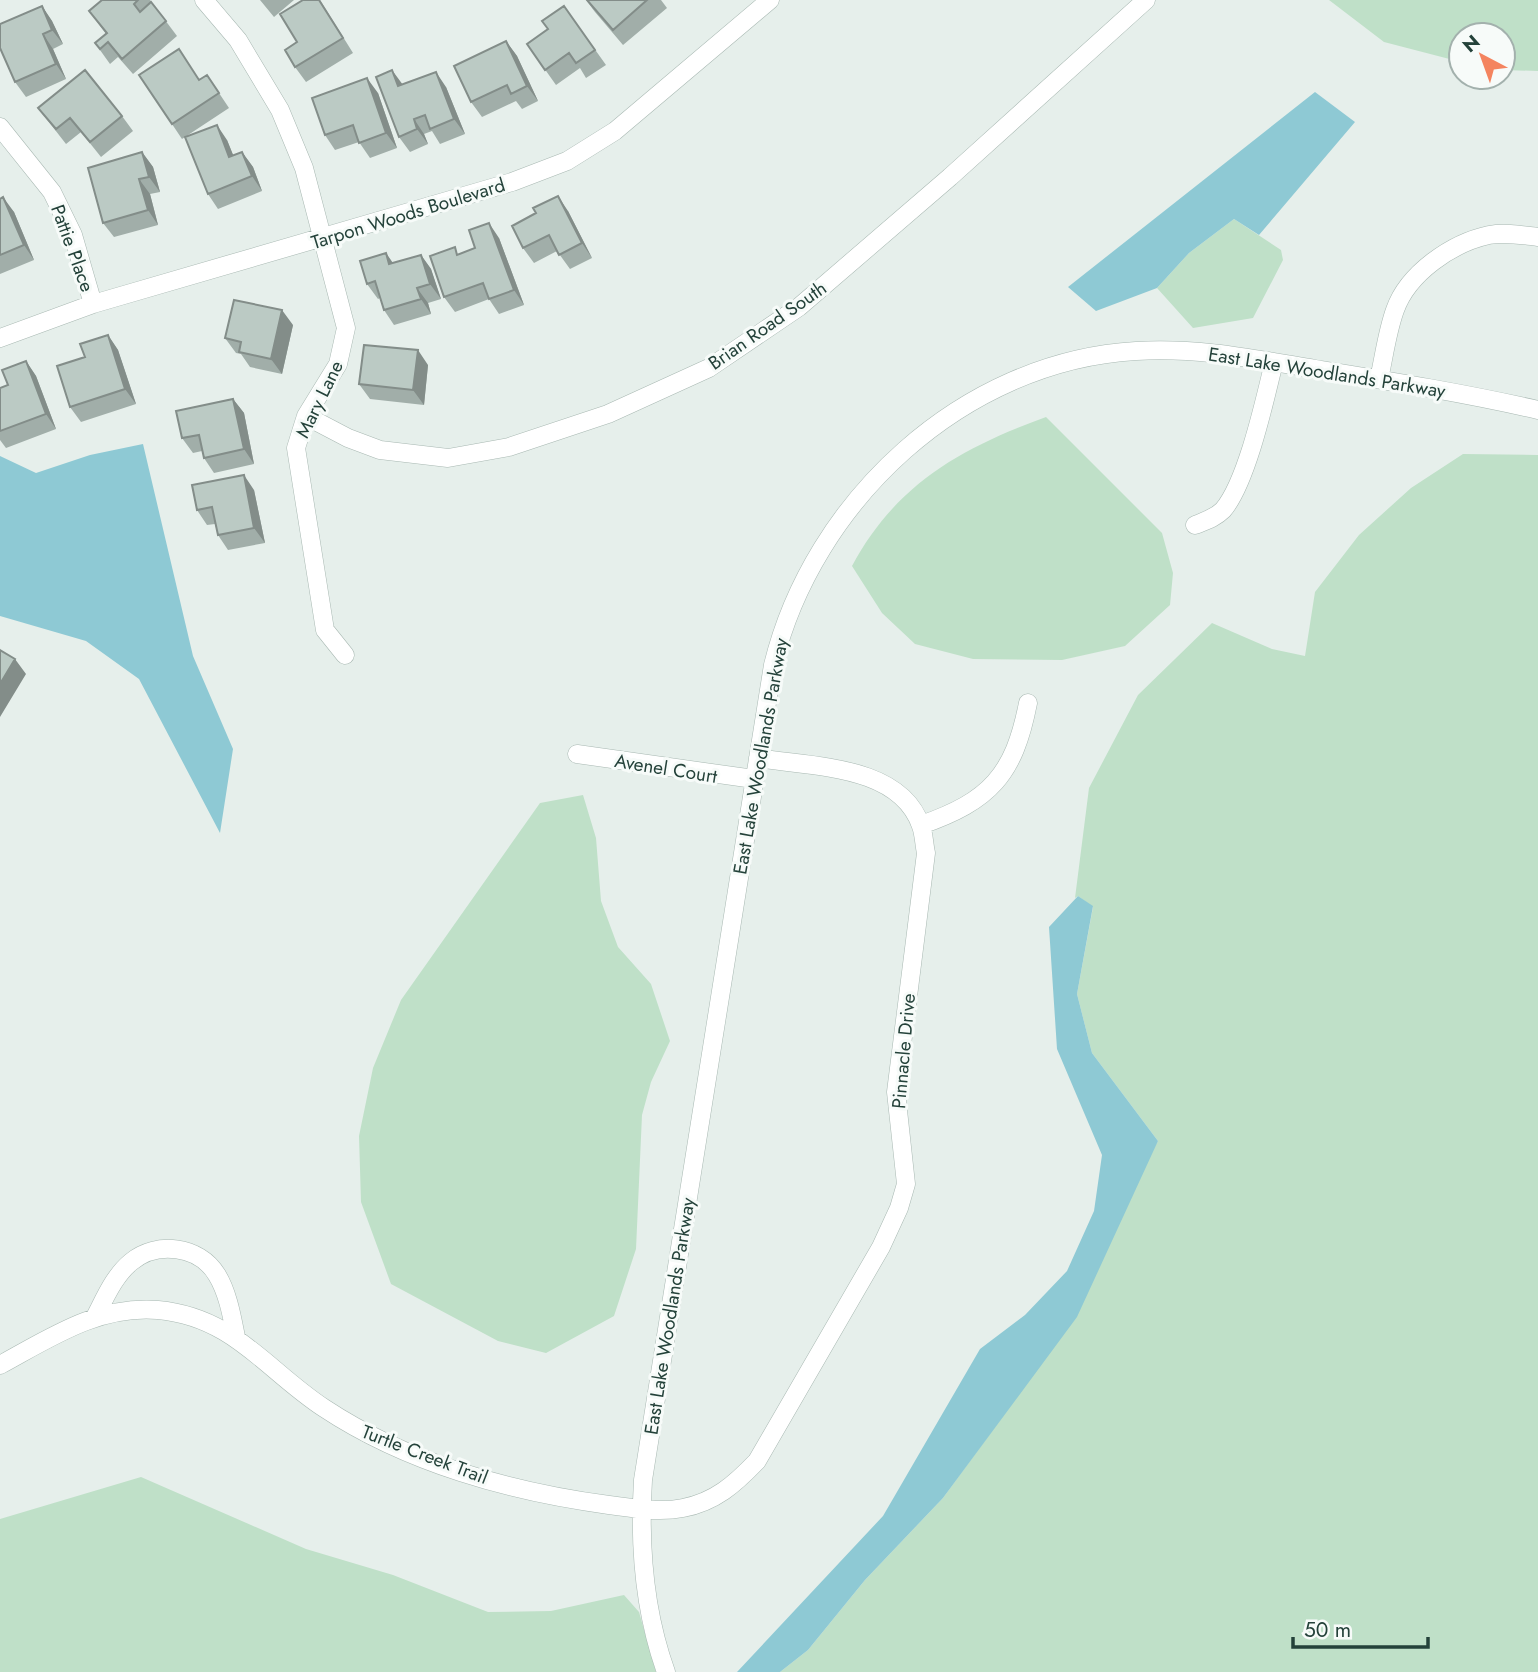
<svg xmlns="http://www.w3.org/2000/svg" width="1538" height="1672" font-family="Jost,sans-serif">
<rect width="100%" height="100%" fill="#e6efeb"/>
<!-- green -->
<path fill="#bfe0c8" d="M1329 0H1538V71L1503 70V35H1461V62L1384 42Z
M1234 219 1281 250 1283 260 1253 318 1193 328 1157 288 1189 253Z
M1046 417 1162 533 1173 573 1170 605 1125 646 1062 660 973 659 915 644 882 613 852 566C896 484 961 448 1046 417Z
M1463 454 1538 455V1672H780L808 1650 865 1580 943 1498 1008 1409 1158 1141 1092 1053 1077 994 1093 907 1078 896 1075 898 1089 788 1138 695 1212 623 1272 649 1305 656 1315 592 1359 535 1411 488Z
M583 795 596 838 601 901 618 947 651 984 670 1041 651 1082 642 1115 636 1249 614 1316 546 1353 498 1341 391 1284 361 1202 359 1136 373 1068 401 1000 540 803Z
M141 1477 306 1549 393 1575 488 1612 551 1611 624 1595 639 1612 656 1672H0V1519Z"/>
<!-- water -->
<path fill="#8ec9d4" d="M1315 92 1355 122 1259 235 1234 219 1189 253 1157 288 1096 311 1068 287Z
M143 444 193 656 233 749 220 833 139 679 86 641 0 616V456L36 473 90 455Z
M1078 896 1093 906 1077 994 1092 1053 1158 1141 1077 1317 943 1498 865 1580 808 1650 780 1672H737L883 1516 980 1349 1025 1315 1067 1271 1094 1211 1102 1155 1057 1049 1049 927Z"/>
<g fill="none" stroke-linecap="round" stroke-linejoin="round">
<!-- minor casing -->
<g stroke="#a8b8b2" stroke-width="19">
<path id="minor" d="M204 0 238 40 280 110 304 168 346 328 338 364 306 416 296 448 325 630 345 655
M0 127 52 192 73 235 93 304
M0 338 93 304 512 182 567 161 615 131 770 0
M1379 379C1384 357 1387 332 1395 310 1408 273 1452 243 1489 235 1505 232 1522 235 1538 237
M306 416 348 438 380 450 448 458 509 447 608 414 709 368 799 307 950 177 1146 0
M1195 525C1205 521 1215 518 1223 510 1247 482 1265 399 1274 362
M577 754 754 779
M921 825C990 801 1014 775 1028 703
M95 1317C105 1298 114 1276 131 1262 156 1241 199 1245 217 1275 228 1293 232 1317 236 1337
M0 1365C50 1338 98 1305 158 1310 234 1317 266 1370 324 1408 407 1463 511 1492 609 1505 632 1508 659 1513 683 1508 715 1502 735 1484 757 1461L881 1247 899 1208 906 1184 896 1092 926 853C924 844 924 834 921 826 900 764 810 767 758 758
M666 1672C644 1611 639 1545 643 1480L773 665C813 501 963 361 1136 351 1197 347 1255 359 1315 369 1389 381 1464 393 1538 410"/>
</g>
<!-- minor -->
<use href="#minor" stroke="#fff" stroke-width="18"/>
</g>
<!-- wall -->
<path fill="#a1aea9" d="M102 0H150L177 36 133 74 118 57 110 64 95 43 106 34 89 11Z
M260 0H294L274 17Z
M320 0 353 53 306 82 295 67 297 42Z
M586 0H661L667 8 623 45 595 12Z
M42 6 52 21 63 44 53 49 66 79 26 97 15 82Z
M564 6 606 65 586 78 580 68 556 85 527 44 548 29Z
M506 41 517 56 538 101 522 109 516 101 482 117 471 102Z
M207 75 229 108 182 139 172 124 199 80Z
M402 85 446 87 465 134 440 144 432 131 424 134 428 144 410 152 399 137Z
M378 93 397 148 370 158 359 142 335 150 325 135Z
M38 108 122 116 133 131 101 157 81 132 66 144Z
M227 140 233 155 242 152 253 167 262 191 218 209 208 194Z
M142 152 153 167 160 192 150 194 158 225 114 237 103 223Z
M0 199 14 212 34 260 0 274Z
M568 211 592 258 570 269 557 251 534 263 523 248Z
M499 238 524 305 499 314 489 299 455 312 444 297 459 254Z
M386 253 393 263 421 255 431 269 441 299 428 303 431 314 394 325 384 310 380 298 378 299 367 284Z
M293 325 282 374 250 367 241 354 236 353 225 338Z
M108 335 118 350 136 404 81 422 70 407 85 357Z
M26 361 36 376 56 429 6 448 0 440V388L8 385Z
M428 365 424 405 370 399 359 384Z
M233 399 244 413 254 464 214 473 204 458 202 451 193 453 182 438Z
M254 490 265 543 228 550 218 535 215 524 207 525 197 510Z"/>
<!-- shaded-wall -->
<path fill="#838d89" d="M42 6 52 21 63 44 52 30Z
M43 34 53 49 66 79 56 64Z
M506 41 517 56 538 101 527 86Z
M392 70 403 85 398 86Z
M436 72 446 87 465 134 454 119Z
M367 78 378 93 397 148 386 133Z
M414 119 424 134 428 144 417 129Z
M217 125 227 140 240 172 229 157Z
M142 152 153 167 160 192 149 177Z
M242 152 253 167 262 191 252 176Z
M139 179 150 194 158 225 148 210Z
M558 196 568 211 592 258 582 243Z
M3 197 14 212 34 260 24 245Z
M489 223 499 238 524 305 514 290Z
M386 253 396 268 389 264Z
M421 255 431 269 441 299 430 284Z
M417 288 428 303 431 314 421 299Z
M282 310 293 325 282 374 271 359Z
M108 335 118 350 136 404 125 389Z
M418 350 428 365 424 405 413 390Z
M26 361 36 376 56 429 46 414Z
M233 399 244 413 254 464 244 449Z
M244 475 254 490 265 543 254 528Z
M15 659 26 674 0 717V684Z"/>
<!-- building -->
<path fill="#bbcac4" stroke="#838d89" stroke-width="2" d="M102 0H138L134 4 140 12 151 2 166 21 122 59 108 42 100 49 95 43 107 33 89 11Z
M303 0H319L343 38 295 67 285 50 297 42 280 14Z
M587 0H647L613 30Z
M42 6 52 30 43 34 56 64 15 82 0 48V24Z
M564 6 595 50 576 63 569 53 545 70 527 44 548 29 542 21Z
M506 41 527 86 511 94 507 85 471 102 454 66Z
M179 49 199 80 207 75 219 93 172 124 139 75Z
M85 70 122 116 90 142 70 118 56 129 38 108Z
M392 70 398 86 436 72 454 119 430 129 425 115 414 119 417 129 399 137 376 77Z
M367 78 386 133 359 143 353 125 325 135 312 98Z
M217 125 229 157 242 152 252 176 208 194 185 137Z
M142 152 149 177 139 179 148 210 103 223 88 168Z
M558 196 582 243 559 255 549 235 523 248 512 226 536 213 533 208Z
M3 197 24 245 0 255V199Z
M489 223 514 290 489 299 483 283 444 297 430 256 455 247 457 255 475 248 469 230Z
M386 253 389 264 421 255 430 284 417 288 421 299 384 310 375 281 367 284 360 261Z
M234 300 282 310 271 359 239 352 241 342 225 338Z
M108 335 125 389 70 407 57 366 85 357 80 344Z
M364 345 418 350 413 390 359 384Z
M26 361 46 414 0 431V388L8 385 2 370Z
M233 399 244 449 204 458 199 435 182 438 176 411Z
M244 475 254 528 218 535 212 507 197 510 192 485Z
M0 650 15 659 0 684Z"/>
<g text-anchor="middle" stroke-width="6" stroke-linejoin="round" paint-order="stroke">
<!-- street labels -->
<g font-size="19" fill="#24423a" stroke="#f7fbf9">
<text transform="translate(408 213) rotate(-17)" y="7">Tarpon Woods Boulevard</text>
<text transform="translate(73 248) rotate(70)" y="7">Pattie Place</text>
<text transform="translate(767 325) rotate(-35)" y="7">Brian Road South</text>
<text transform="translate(1327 372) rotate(9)" y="7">East Lake Woodlands Parkway</text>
<text transform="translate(319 399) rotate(-64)" y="7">Mary Lane</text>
<text transform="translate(760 756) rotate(-80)" y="7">East Lake Woodlands Parkway</text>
<text transform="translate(666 768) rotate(9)" y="7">Avenel Court</text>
<text transform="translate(903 1051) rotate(-85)" y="7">Pinnacle Drive</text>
<text transform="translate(669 1316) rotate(-81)" y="7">East Lake Woodlands Parkway</text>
<text transform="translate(425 1454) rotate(21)" y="7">Turtle Creek Trail</text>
</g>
</g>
<!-- north arrow -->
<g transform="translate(1482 56) rotate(319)"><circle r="33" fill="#f7fbf9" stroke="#a3b1ad" stroke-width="2"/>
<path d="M0-5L12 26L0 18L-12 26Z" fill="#f4845f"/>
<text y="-10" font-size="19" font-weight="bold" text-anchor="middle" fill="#24423a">N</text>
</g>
<!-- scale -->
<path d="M1293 1637v10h135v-10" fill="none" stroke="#24423a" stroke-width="3.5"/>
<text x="1304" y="1637" font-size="21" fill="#24423a" stroke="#f7fbf9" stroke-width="5" paint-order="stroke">50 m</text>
</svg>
